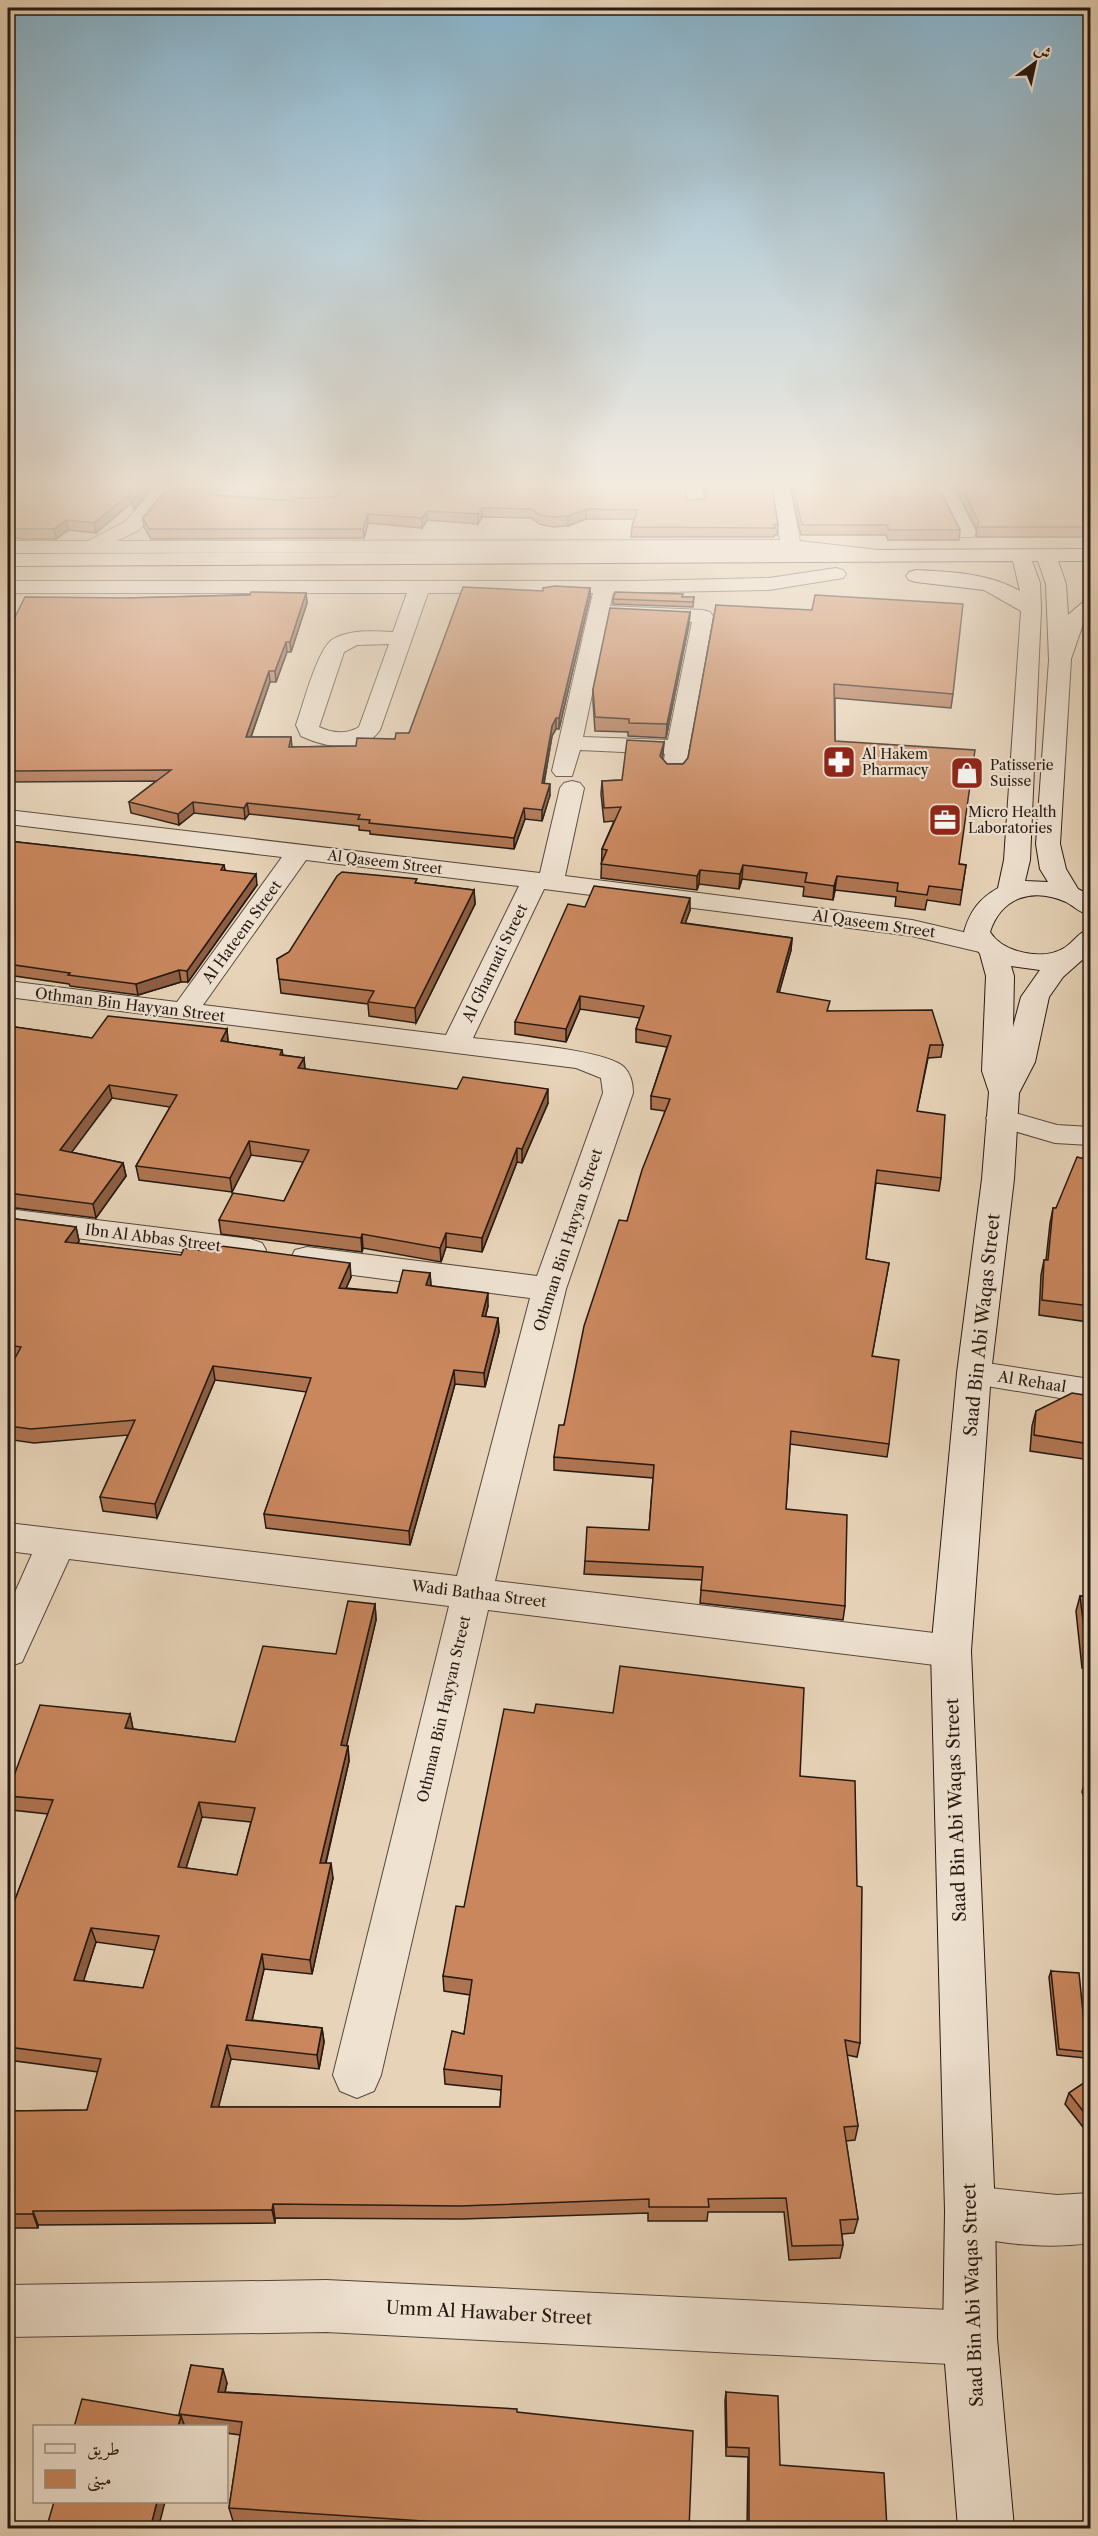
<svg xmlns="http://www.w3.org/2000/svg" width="1098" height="2536" font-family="'Libre Caslon Text',Amiri,serif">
<rect width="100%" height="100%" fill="#e7d3b8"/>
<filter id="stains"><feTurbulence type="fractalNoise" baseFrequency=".00333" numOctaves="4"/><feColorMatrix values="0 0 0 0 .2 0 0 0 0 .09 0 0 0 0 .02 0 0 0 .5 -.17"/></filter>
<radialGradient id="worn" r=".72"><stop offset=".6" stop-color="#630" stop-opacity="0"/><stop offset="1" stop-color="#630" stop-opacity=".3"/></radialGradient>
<!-- green -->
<path fill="#b3bd90" stroke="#6c6b50" stroke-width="1.5" d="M248 484 277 490H310L317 503 235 497 240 488Z"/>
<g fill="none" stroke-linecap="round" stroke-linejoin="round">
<!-- street casing -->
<g stroke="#56483b" stroke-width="2">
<path id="street" d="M160 482H179L139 530 117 541 780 540 771 482H789L800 541 878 550 888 556 878 562 821 554 778 552 8 553V541H88L125 522Z
M684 482H702L704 504 702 508H688Z
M933 482H951L976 533 973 537H959Z
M836 568 843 570 846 574 843 578 769 590 613 593 610 606 703 610 710 612 713 616 686 770 682 775H666L662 770 665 754 580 750 572 776H556L552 771 593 593H428L380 730C363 755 324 747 301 736L296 725C303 706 317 649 333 639 351 629 374 631 393 632L407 593H8V581H639L769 578ZM608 618 692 622 668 740 583 737ZM389 644 359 727C346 735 332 733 319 727L344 652 357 645Z
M572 781 580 783 584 788 565 876 912 920 993 939 997 945 993 951 984 953 912 936 544 889 473 1038C503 1042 605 1049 624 1067 631 1074 633 1084 633 1093L566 1289 495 1581 951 1635 965 1640 971 1651 965 1662 951 1667 488 1610 381 2075 374 2091 357 2098 340 2091 333 2075 449 1606 69 1559 22 1662 8 1667V1608L32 1554 8 1551V1523L457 1576 530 1298 307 1269 295 1266 291 1258 295 1250 307 1247 537 1276 603 1093 601 1078 576 1068 8 997V981L177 1002 282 857 8 824V810L540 873 560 788 564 783ZM306 860 519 886 446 1035 203 1005Z
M1001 1109 1057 1125 1090 1127V1145L1055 1143 990 1124 986 1118 990 1112Z
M8 1209 250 1239 262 1243 266 1250 262 1257 250 1261 8 1229Z
M974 1361 1090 1379V1403L962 1382 957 1373 962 1364Z
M970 2186 1057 2195 1090 2193V2243C1049 2249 990 2245 952 2229L945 2211 952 2193Z
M326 2280 970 2311 989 2319 997 2338 989 2357 970 2365 326 2332 8 2337V2285Z"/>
</g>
<!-- secondary casing -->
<g stroke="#251911" stroke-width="2">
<path id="secondary" d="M1090 549V561H1058L1066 584 1068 615 1083 602 1090 600V617L1083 624 1071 659 1060 844 1066 869 1078 889 1090 895V915C1080 913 1075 907 1066 902 1033 887 1001 897 990 932 1003 953 1043 961 1064 948 1074 942 1078 932 1090 929V953L1063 977 1049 997 1035 1062 1019 1093 1014 1179 991 1373 971 1651 995 2211 997 2338 1014 2528H958L943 2338 945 2211 931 1651 957 1373 982 1179 989 1092 982 1071 986 976 980 954 964 932C970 911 979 899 998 888L1004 860 1021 611 984 590 916 582 909 580 906 576 909 572 916 570C952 572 988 573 1020 591L1013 561 8 566V554ZM1032 561H1038L1046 584 1049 660 1036 844 1040 869 1048 882 1025 881 1030 860 1041 609 1040 583ZM1011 966 1040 970 1021 997 1013 1027 1014 976Z"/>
</g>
<!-- street -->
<use href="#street" fill="#efe2d1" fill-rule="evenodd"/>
<!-- secondary -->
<use href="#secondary" fill="#efe2d1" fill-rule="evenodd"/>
</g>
<!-- wall -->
<path fill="#ae7451" stroke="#251911" stroke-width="1.5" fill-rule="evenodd" d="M8 482H157L134 509 131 503 96 533 68 530 56 539H22L8 537Z
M173 482H216L215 483H217L218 493 215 495 294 501 687 500 704 499 705 497 704 482H771L778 525 777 535H774V537H631L632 527 634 519H586L568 526 553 527 539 524 531 518 482 517 478 524 427 520 422 528 368 523 364 538 151 539 144 527 143 518Z
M789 482H936L960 530 959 540H888L886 535H801Z
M952 482H1078L1077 487 1090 512V537H976L977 530Z
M590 588V597L559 729H556L552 736 544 784 550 795 542 821 525 819 514 849 370 834V831L359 830V826L249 814 245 819 194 813 179 825 131 813 129 802 156 781 8 782V631L127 598 306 593 307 603 291 652H287L276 682H270L251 737H291L292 747 356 746 395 739 409 733 543 591Z
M682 597H694L693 607 613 604V599Z
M716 605 953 694 951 708 835 698V741L959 864 966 865 960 905 927 900 925 910 895 906 896 897 835 890 833 900 803 896 804 887 742 879 739 889 699 884 697 890 601 878 602 849 614 821 604 822 601 794 602 781 622 780 664 742 662 758 667 764H683L688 758Z
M690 612 689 624 666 738 628 736V732L595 731 593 702V689Z
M8 841 224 865 225 870 257 885 188 982H181L138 995 70 986 69 984 8 975Z
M417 883 474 890 475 904 416 1023 369 1016 368 1004 281 993 277 959Z
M585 907 690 910 685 923 792 938 791 950 779 992 829 1011 943 1045 941 1057 928 1058 917 1111 941 1178 939 1191 876 1183 866 1259 889 1263 872 1356 889 1444 887 1457 790 1444 786 1509 845 1606 843 1620 700 1603 702 1580 584 1574 585 1561 649 1530 653 1478 554 1470V1457L627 1221 665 1111 651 1109V1096L667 1047 636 1042V1029L640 1018 580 1009 566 1042 515 1034V1022Z
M8 1026 92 1038 227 1029 228 1042 282 1050 283 1055 304 1058 305 1069 548 1103 522 1163 517 1162 482 1252 446 1247 441 1262 363 1248 362 1252 221 1234 219 1220 284 1201 303 1162 251 1155 232 1192 139 1180 136 1166 170 1107 112 1098 71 1152 123 1163 126 1176 96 1218 8 1207Z
M1090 1160V1327L1088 1326V1322L1039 1315 1041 1275 1044 1260H1046L1050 1223 1053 1208H1056Z
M8 1218 76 1227 79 1241 77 1243 351 1277 346 1288 397 1293 430 1273 431 1286 488 1306 485 1317 498 1318 499 1332 485 1387 455 1384 410 1545 266 1528 264 1514 307 1392 215 1380 157 1518 103 1511 100 1497 128 1435 34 1443 13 1440 8 1451V1371L14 1359 8 1358Z
M1090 1396V1460L1030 1451 1032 1426 1036 1411Z
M1088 1560 1090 1561V1669L1082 1668 1076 1611 1080 1596H1086L1084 1576Z
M375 1604 376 1620 346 1746H348L349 1761 326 1863 333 1878 312 1974 264 1969 252 2020 322 2028 324 2042 319 2069 231 2059 218 2107H500L501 2090 445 2084 444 2069 464 2034 470 1995 444 1991 443 1976 464 1907 800 1776 860 2043 857 2057 847 2055 858 2126 855 2140 846 2141 858 2219 854 2233 842 2234 843 2245 840 2258 789 2260 784 2212H708L707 2221H648V2213L461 2219 275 2218V2223L38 2225V2228H8V2111L87 2110 98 2072 8 2060V1918L48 1814 11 1810 8 1800V1792L130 1714 133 1729 235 1742 336 1654ZM202 1817 251 1822 237 1875 186 1868ZM96 1942 155 1950 143 1988 83 1981Z
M1090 1768V1809L1087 1805 1082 1792 1086 1777Z
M1051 1971 1087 2052 1085 2058 1057 2055 1049 1977Z
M1090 2079V2136L1065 2104 1069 2093Z
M191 2365 227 2383 225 2392 517 2412 689 2529H353L233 2521 229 2508 240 2435 226 2433V2427H74L180 2415Z
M726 2392 780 2465 887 2529H747L748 2457 726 2456 725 2401Z"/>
<!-- shaded-wall -->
<path fill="#8d5e42" stroke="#251911" stroke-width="1.5" d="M148 482H157L134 509 133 499Z
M217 483 218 493 208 504 207 495Z
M130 494 131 503 96 533 94 523Z
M482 508V517L478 524V514Z
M587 509 586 519 568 526V516Z
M427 511V520L422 528V518Z
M368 514V523L364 538 363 529Z
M66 520 68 530 56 539 54 529Z
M590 588V597L559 729V718Z
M306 593 307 603 291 652 290 642Z
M690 612 689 624 666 738 667 724Z
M286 642 287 652 276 682 275 671Z
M269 671 270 682 247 748 246 737Z
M556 718V729L552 736 542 794V783L552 726Z
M664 742 663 755 660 769V756Z
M550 784V795L542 821V810Z
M193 802 194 813 179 825 178 814Z
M247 803 249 814 245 819 244 808Z
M524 808 525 819 514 849V838Z
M743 865 742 879 739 889 740 874Z
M700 870 699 884 697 890V876Z
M256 874 257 885 188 982 187 971Z
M837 876 835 890 833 900 834 886Z
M474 890 475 904 416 1023 415 1008Z
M690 898V910L681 935V923Z
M792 938 791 950 776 1004 777 992Z
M179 970 181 982 138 995 136 984Z
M580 996V1009L566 1042V1029Z
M227 1029 228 1042 221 1041Z
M304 1058 305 1071 298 1068Z
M109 1085 112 1098 63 1164 60 1150Z
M548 1089V1103L522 1163V1149Z
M249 1141 251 1155 232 1192 230 1178Z
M517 1148V1162L482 1252V1238Z
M123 1163 126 1176 96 1218 93 1204Z
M76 1227 79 1241 68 1256 65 1242Z
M446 1233V1247L441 1262 440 1248Z
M362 1234 363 1248 362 1252 361 1238Z
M350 1263 351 1277 340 1302 339 1288Z
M430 1273 431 1287 426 1285Z
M488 1293V1306L482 1330V1316Z
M498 1318 499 1332 485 1387 484 1373Z
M213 1366 215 1380 157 1518 155 1504Z
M454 1370 455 1384 410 1545 409 1531Z
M9 1426 13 1440 8 1451V1430Z
M375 1604 376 1620 343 1761 341 1745Z
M130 1714 133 1729 125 1728Z
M348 1746 349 1761 322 1878 320 1863Z
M199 1802 202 1817 182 1881 178 1867Z
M331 1863 333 1878 312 1974 310 1960Z
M91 1928 96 1942 79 1995 74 1980Z
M262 1954 264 1969 249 2034 246 2020Z
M322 2028 324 2042 319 2069 317 2055Z
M227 2045 231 2059 215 2121 211 2107Z
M273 2204 275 2218V2223L272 2210Z
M33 2211 38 2225V2228L33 2214Z
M223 2369 227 2383 222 2405 218 2392Z
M181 2416 185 2427H178Z
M157 2502H165L158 2529H150Z"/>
<!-- building -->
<path fill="#ca875e" stroke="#251911" stroke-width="1.5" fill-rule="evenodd" d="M8 482H148L133 499 130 494 94 523 66 520 54 529H20L8 528Z
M173 482H207L217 483 207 495 294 501 296 498 336 497 348 482H684L687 500 704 499 707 494 705 482H771L778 525H774L775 528 632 527 637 510 587 509 568 516 553 517 539 515 531 509 482 508 478 514 427 511 422 518 368 514 363 529H149L143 518Z
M792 482H936L960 530H889L887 525H802Z
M958 482H1075L1090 512V527H977L979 522Z
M555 586 590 588 559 718H556L552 726 542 783 550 784 542 810 524 808 514 838 369 823 370 820 358 819 360 815 247 803 244 808 193 802 178 814 129 802 171 770 8 771V631L25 597 127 598 250 595 251 592 306 593 290 642H286L275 671H269L246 737H291L289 747 356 746 357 738 395 739 396 733H409L463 587 543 591V588Z
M615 592 683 594 682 597H694L693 602 613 599Z
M815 595 963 604 953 694 834 684 835 741 975 750 959 864 966 865 962 890 929 886 927 895 897 891 898 883 837 876 834 886 805 882 807 873 743 865 740 874 700 870 697 876 601 864 607 850 602 849 621 807 604 808 602 781 622 780 627 740 664 742 660 756 667 764H683L688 758 716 605 812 610Z
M610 608 690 612 667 724 629 723V719L595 717 593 689Z
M8 841 224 865 221 870 256 874 187 971 179 970 136 984 68 975 70 973 8 964Z
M342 872 417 879 415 883 474 890 415 1008 368 1002 374 991 279 979 277 959 289 952 337 876Z
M594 886 690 898 681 923 792 938 777 992 830 1001 827 1011 932 1010 943 1045H930L917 1111 945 1115 941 1178 877 1170 866 1259 889 1263 872 1356 899 1360 889 1444 791 1431 786 1509 847 1515 845 1606 701 1590 703 1567 585 1561 587 1527 649 1530 654 1465 554 1457 559 1425H564L584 1326 619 1220 627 1221 642 1170 670 1099 651 1096 671 1036 636 1029 644 1006 580 996 566 1029 515 1022 568 904 585 907Z
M108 1016 227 1029 221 1041 282 1050 280 1055 304 1058 298 1068 457 1089 463 1077 548 1089 522 1149 517 1148 482 1238 446 1233 440 1248 362 1234 361 1238 219 1220 233 1193 284 1201 309 1150 249 1141 230 1178 136 1166 177 1095 109 1085 60 1150 123 1163 93 1204 8 1193V1026L92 1038Z
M1077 1157 1090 1160V1306L1042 1300 1044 1260H1048L1053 1208H1056Z
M8 1218 76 1227 65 1242 181 1255 184 1248 203 1251 206 1244 350 1263 339 1288 397 1293 403 1270 430 1273 426 1285 432 1286 488 1293 482 1316 498 1318 484 1373 454 1370 409 1531 264 1514 311 1378 213 1366 155 1504 100 1497 135 1420 31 1429 9 1426 8 1430V1371L21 1347 8 1345Z
M1072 1393 1090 1396V1444L1034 1435 1036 1411Z
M1088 1560 1090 1561V1579Z
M1080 1596 1090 1597V1653H1087Z
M348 1601 375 1604 341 1745 348 1746 320 1863H331L310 1960 262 1954 246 2020 322 2028 317 2055 227 2045 211 2107H500L502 2076 444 2069 452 2031 464 2034 472 1980 443 1976 456 1906 464 1907 504 1709 534 1713 536 1704 613 1713 620 1666 804 1688 800 1776 855 1781 857 1886 862 1887 860 2043 845 2040 858 2126 844 2127 858 2219 840 2220 843 2245 792 2246 786 2198 708 2199 709 2207H649V2199L460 2206 273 2204 272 2210 33 2211V2214H8V2111L87 2110 101 2059 8 2047V1918L53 1800 8 1796V1792L40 1705 130 1714 125 1728 235 1742 263 1646 336 1654ZM199 1802 255 1808 237 1875 178 1867ZM91 1928 159 1936 143 1988 74 1980Z
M1090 1768V1788L1086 1777Z
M1051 1971 1079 1973 1087 2052 1059 2049Z
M1090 2079V2120L1069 2093Z
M191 2365 223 2369 218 2392 517 2409V2412L693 2431 689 2529H544L229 2508 242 2422 179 2414Z
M726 2392 778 2396 780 2465 884 2473 887 2529H749V2448L727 2447Z
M82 2399 181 2416 178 2427H74Z
M54 2502H157L150 2529H46Z"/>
<!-- sky -->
<linearGradient id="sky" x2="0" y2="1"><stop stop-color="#87b6d1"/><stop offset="0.58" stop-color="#f4ebdf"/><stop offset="1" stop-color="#f4ebdf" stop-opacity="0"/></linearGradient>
<rect width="1098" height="837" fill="url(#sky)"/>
<!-- icons -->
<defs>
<g id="pharmacy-square" transform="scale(1.725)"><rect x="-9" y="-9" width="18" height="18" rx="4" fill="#8f2418" stroke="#efe2d1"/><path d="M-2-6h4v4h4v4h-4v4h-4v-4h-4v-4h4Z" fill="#fff"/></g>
<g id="shop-square" transform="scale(1.725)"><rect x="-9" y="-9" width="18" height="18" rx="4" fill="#8f2418" stroke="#efe2d1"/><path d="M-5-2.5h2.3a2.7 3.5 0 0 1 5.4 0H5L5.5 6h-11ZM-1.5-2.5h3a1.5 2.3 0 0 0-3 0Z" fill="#fff"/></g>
<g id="office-square" transform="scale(1.725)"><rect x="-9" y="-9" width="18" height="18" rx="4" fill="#8f2418" stroke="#efe2d1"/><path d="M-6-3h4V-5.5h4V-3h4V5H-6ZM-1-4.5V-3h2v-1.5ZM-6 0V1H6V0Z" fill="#fff"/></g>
</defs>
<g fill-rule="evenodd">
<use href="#pharmacy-square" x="839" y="762"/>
<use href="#shop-square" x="967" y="773"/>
<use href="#office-square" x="945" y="820"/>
</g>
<g text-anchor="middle" stroke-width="4.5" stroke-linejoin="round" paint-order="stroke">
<!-- far-poi labels -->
<g font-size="14" fill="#251911" stroke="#efe2d1" text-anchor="start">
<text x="862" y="759">Al Hakem<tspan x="862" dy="16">Pharmacy</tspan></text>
<text x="990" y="770">Patisserie<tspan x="990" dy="16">Suisse</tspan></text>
<text x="968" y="817">Micro Health<tspan x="968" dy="16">Laboratories</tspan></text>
</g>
<!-- far-street labels -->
<g font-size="14" fill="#251911" stroke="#efe2d1">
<text transform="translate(385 862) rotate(7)" y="5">Al Qaseem Street</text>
</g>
<!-- street labels -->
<g font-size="15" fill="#251911" stroke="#efe2d1">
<text transform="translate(874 924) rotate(8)" y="5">Al Qaseem Street</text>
<text transform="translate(242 932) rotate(-54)" y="5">Al Hateem Street</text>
<text transform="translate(495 963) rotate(-64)" y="5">Al Gharnati Street</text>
<text transform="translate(130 1005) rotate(7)" y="5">Othman Bin Hayyan Street</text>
<text transform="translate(153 1238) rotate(7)" y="5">Ibn Al Abbas Street</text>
<text transform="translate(568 1240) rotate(-72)" y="5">Othman Bin Hayyan Street</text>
<text transform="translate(1032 1382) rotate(9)" y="5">Al Rehaal</text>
<text transform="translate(479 1594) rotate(7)" y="5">Wadi Bathaa Street</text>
<text transform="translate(444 1709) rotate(-77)" y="5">Othman Bin Hayyan Street</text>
</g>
<!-- near-street labels -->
<g font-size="18" fill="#251911" stroke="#efe2d1">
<text transform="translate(982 1325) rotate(-84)" y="6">Saad Bin Abi Waqas Street</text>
<text transform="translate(956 1810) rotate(-92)" y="6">Saad Bin Abi Waqas Street</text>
<text transform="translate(973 2295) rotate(-92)" y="6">Saad Bin Abi Waqas Street</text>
<text transform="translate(489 2313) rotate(3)" y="6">Umm Al Hawaber Street</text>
</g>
</g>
<!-- margin -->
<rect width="1098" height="2536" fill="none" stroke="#e7d3b8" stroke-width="30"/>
<rect x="9" y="9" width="1080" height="2518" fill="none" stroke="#251911" stroke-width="3"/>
<rect x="15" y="15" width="1068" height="2506" fill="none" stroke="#251911" stroke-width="1.5"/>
<!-- legend -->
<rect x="33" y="2425" width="195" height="78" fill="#efe2d1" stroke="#9e9284" stroke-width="1.5"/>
<rect x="45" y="2444" width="30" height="9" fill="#efe2d1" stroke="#9e9284" stroke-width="1.5"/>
<text x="87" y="2455" font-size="18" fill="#251911">طريق</text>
<rect x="45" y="2470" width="30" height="18" fill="#ca875e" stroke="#9e9284" stroke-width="1.5"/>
<text x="87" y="2485" font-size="18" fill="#251911">مبنى</text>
<!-- north arrow -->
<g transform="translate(1035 63) rotate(33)" stroke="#efe2d1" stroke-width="4.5" paint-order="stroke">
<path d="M0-4.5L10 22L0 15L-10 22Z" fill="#251911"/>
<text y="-9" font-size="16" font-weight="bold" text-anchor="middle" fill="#251911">ش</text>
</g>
<rect width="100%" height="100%" filter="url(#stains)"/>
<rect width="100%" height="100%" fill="url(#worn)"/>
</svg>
